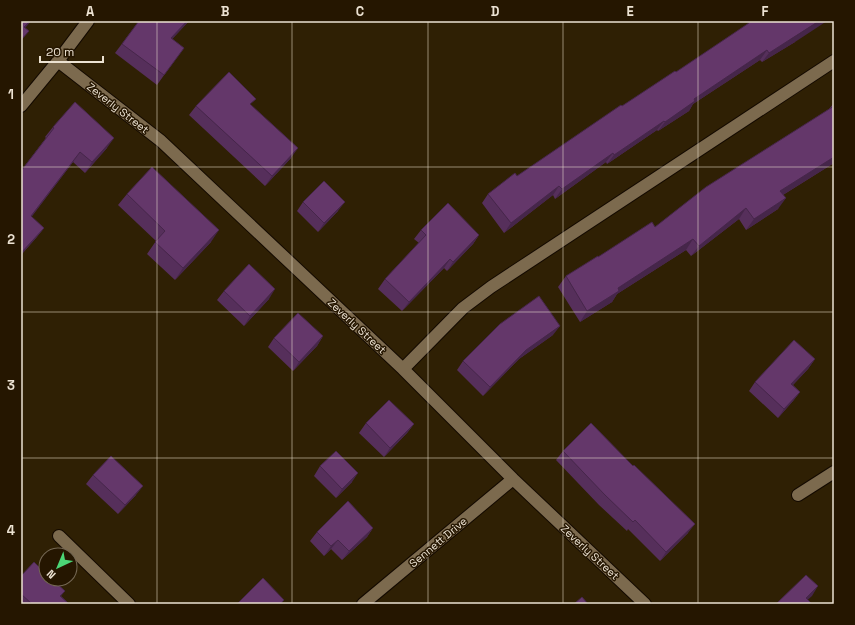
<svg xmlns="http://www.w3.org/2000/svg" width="855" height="625" font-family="'Space Grotesk',sans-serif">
<rect width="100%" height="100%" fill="#2f2004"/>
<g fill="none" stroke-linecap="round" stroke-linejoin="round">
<!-- street casing -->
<g stroke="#140a00" stroke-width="14">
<path id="street" d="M58 61 161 141 403 369 513 479 645 604
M21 106 58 61 88 21
M403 369 463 308 491 287 834 61
M798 495 834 472
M59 536 129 604
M363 604 513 479"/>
</g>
<!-- street -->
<use href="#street" stroke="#7c6a4e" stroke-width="12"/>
</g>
<!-- wall -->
<path fill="#562f5b" d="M139 21H189L172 39 177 57 157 85 115 53Z
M749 22 795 42 762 62 760 60 693 104 689 111 658 131 657 130 607 164 606 162 555 199 553 195 504 233 482 203 488 194 517 176 622 106 676 72 747 25Z
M834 103V163L783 195 778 209 746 230 739 219 691 256 686 250 617 294 612 302 580 322 558 287 566 276 598 257 655 227 829 109Z
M251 105 291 158 265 186 189 115 196 106Z
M53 127 107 148 85 173 73 162 31 217 44 228 36 238 21 255V171L46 138 45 137Z
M127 194 211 242 175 280 147 254 156 241 118 205Z
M303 202 338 211 318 232 297 211Z
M421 230 479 235 473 244 447 271 444 268 402 311 378 289 385 279 419 243 414 239Z
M224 291 269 299 244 326 217 300Z
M553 335 519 359 483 396 457 370 463 361Z
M323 336 317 346 293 371 268 347 274 338Z
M815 359 808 369 793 385 800 392 793 401 778 418 749 391 755 382Z
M366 423 414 424 407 433 384 457 359 433Z
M563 451 688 533 660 561 628 529 627 531 599 505 556 460Z
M320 466 352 482 336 498 314 476Z
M93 475 136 495 118 514 86 484Z
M373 528 367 537 342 560 331 549 324 556 310 541 317 532Z
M21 576 65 591 61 596 69 604H21Z"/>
<!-- shaded-wall -->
<path fill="#46264a" d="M30 21H31L21 33 24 27Z
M187 21H189L164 48 171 38Z
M819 21H827L795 42 762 62 769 53Z
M767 50 760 60 693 104 689 111 658 131 665 122 694 99Z
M664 121 657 130 607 164 614 155Z
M114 138 107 148 85 173 92 162Z
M298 148 291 158 265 186 272 176Z
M80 152 73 162 24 227 31 216Z
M613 153 606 162 555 199 562 189Z
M834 157V163L773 201 780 191Z
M559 186 553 195 504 233 511 223Z
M786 198 778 209 746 230 754 219Z
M345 202 338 211 318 232 324 223Z
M746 208 739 219 691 256 699 246Z
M44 228 36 238 21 255V253Z
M219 230 211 242 175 280 183 268Z
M479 235 473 244 447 271 453 262Z
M693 239 686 250 617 294 612 302 580 322 587 311 618 288Z
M450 259 444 268 402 311 409 302Z
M275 289 269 299 244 326 250 316Z
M560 326 553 335 519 359 483 396 490 387 526 350Z
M323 336 317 346 293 371 299 362Z
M815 359 808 369 785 393 791 384Z
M800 392 793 401 778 418 784 409Z
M414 424 407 433 384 457 390 448Z
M358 473 352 482 336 498 342 489Z
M143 486 136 495 118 514 125 505Z
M695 524 688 533 660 561 666 552Z
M373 528 367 537 342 560 349 551Z
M338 540 331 549 324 556 331 546Z
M818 586 812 596 803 604 806 598Z"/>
<!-- building -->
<path fill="#64376a" stroke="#46264a" d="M21 21H30L24 27 29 31 21 40Z
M139 21H187L171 38 184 48 164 75 122 44Z
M751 21H819L769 53 767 50 694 99 695 101 665 122 664 121 614 155 613 153 562 189 559 186 511 223 488 194 515 173 517 176 621 105 622 106 675 71 676 72 749 23V22Z
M229 72 256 99 250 104 298 148 272 176 196 106Z
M75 102 114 138 92 162 80 152 31 216 44 228 21 253V171L54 128 53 127Z
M834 106V157L780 191 786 198 754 219 746 208 699 246 693 239 618 288 619 291 587 311 566 276 598 256V257L652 222 655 227 706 187Z
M152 167 219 230 183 268 155 242 165 231 127 194Z
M324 181 345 202 324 223 303 202Z
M448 203 479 235 453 262 450 259 409 302 385 279 426 235 421 230Z
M249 264 275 289 250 316 224 291Z
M539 296 560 326 526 350 490 387 463 361 500 324Z
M298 313 323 336 299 362 274 338Z
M794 340 815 359 791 384 800 392 784 409 755 382Z
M389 400 414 424 390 448 366 423Z
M591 423 633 466 634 465 695 524 666 552 635 520 633 522 605 495 563 451Z
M336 451 358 473 342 489 320 466Z
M111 456 143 486 125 505 93 475Z
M348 501 373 528 349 551 338 540 331 546 317 532Z
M34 562 46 574V579H52L65 591 60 596 69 604H32L21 594V576Z
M806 575 818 586 806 598 812 604H776Z
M263 578 284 600 280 604H237Z
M582 597 588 604H574Z"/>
<!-- grid -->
<path fill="none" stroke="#ece2d2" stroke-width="1" stroke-opacity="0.55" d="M157 21V604M292 21V604M428 21V604M563 21V604M698 21V604M21 167H834M21 312H834M21 458H834"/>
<g text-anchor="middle" stroke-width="3" stroke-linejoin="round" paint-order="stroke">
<!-- street labels -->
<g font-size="11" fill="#ece2d2" stroke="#251600">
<text transform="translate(118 108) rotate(38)" y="4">Zeverly Street</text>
<text transform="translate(357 326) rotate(43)" y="4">Zeverly Street</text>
<text transform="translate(438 542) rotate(-40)" y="4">Sennett Drive</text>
<text transform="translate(590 552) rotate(43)" y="4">Zeverly Street</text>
</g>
</g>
<!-- border -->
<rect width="855" height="625" fill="none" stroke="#251600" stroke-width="44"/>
<!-- north arrow -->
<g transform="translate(58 567) rotate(224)"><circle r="19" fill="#251600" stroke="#756854"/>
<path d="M0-3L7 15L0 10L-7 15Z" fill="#4cd676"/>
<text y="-6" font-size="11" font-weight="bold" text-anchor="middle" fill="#ece2d2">N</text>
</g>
<!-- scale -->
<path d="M40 56v6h63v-6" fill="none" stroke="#ece2d2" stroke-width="2"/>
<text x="46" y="56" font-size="12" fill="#ece2d2" stroke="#251600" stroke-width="3" paint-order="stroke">20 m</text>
<rect x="22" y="22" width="811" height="581" fill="none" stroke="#ece2d2" stroke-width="1.5"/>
<g font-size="13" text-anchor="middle" font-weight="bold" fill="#ece2d2">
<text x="90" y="16">A</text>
<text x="225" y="16">B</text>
<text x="360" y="16">C</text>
<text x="495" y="16">D</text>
<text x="630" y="16">E</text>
<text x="765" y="16">F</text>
<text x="11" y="99">1</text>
<text x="11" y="244">2</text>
<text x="11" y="390">3</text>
<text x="11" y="535">4</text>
</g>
</svg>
